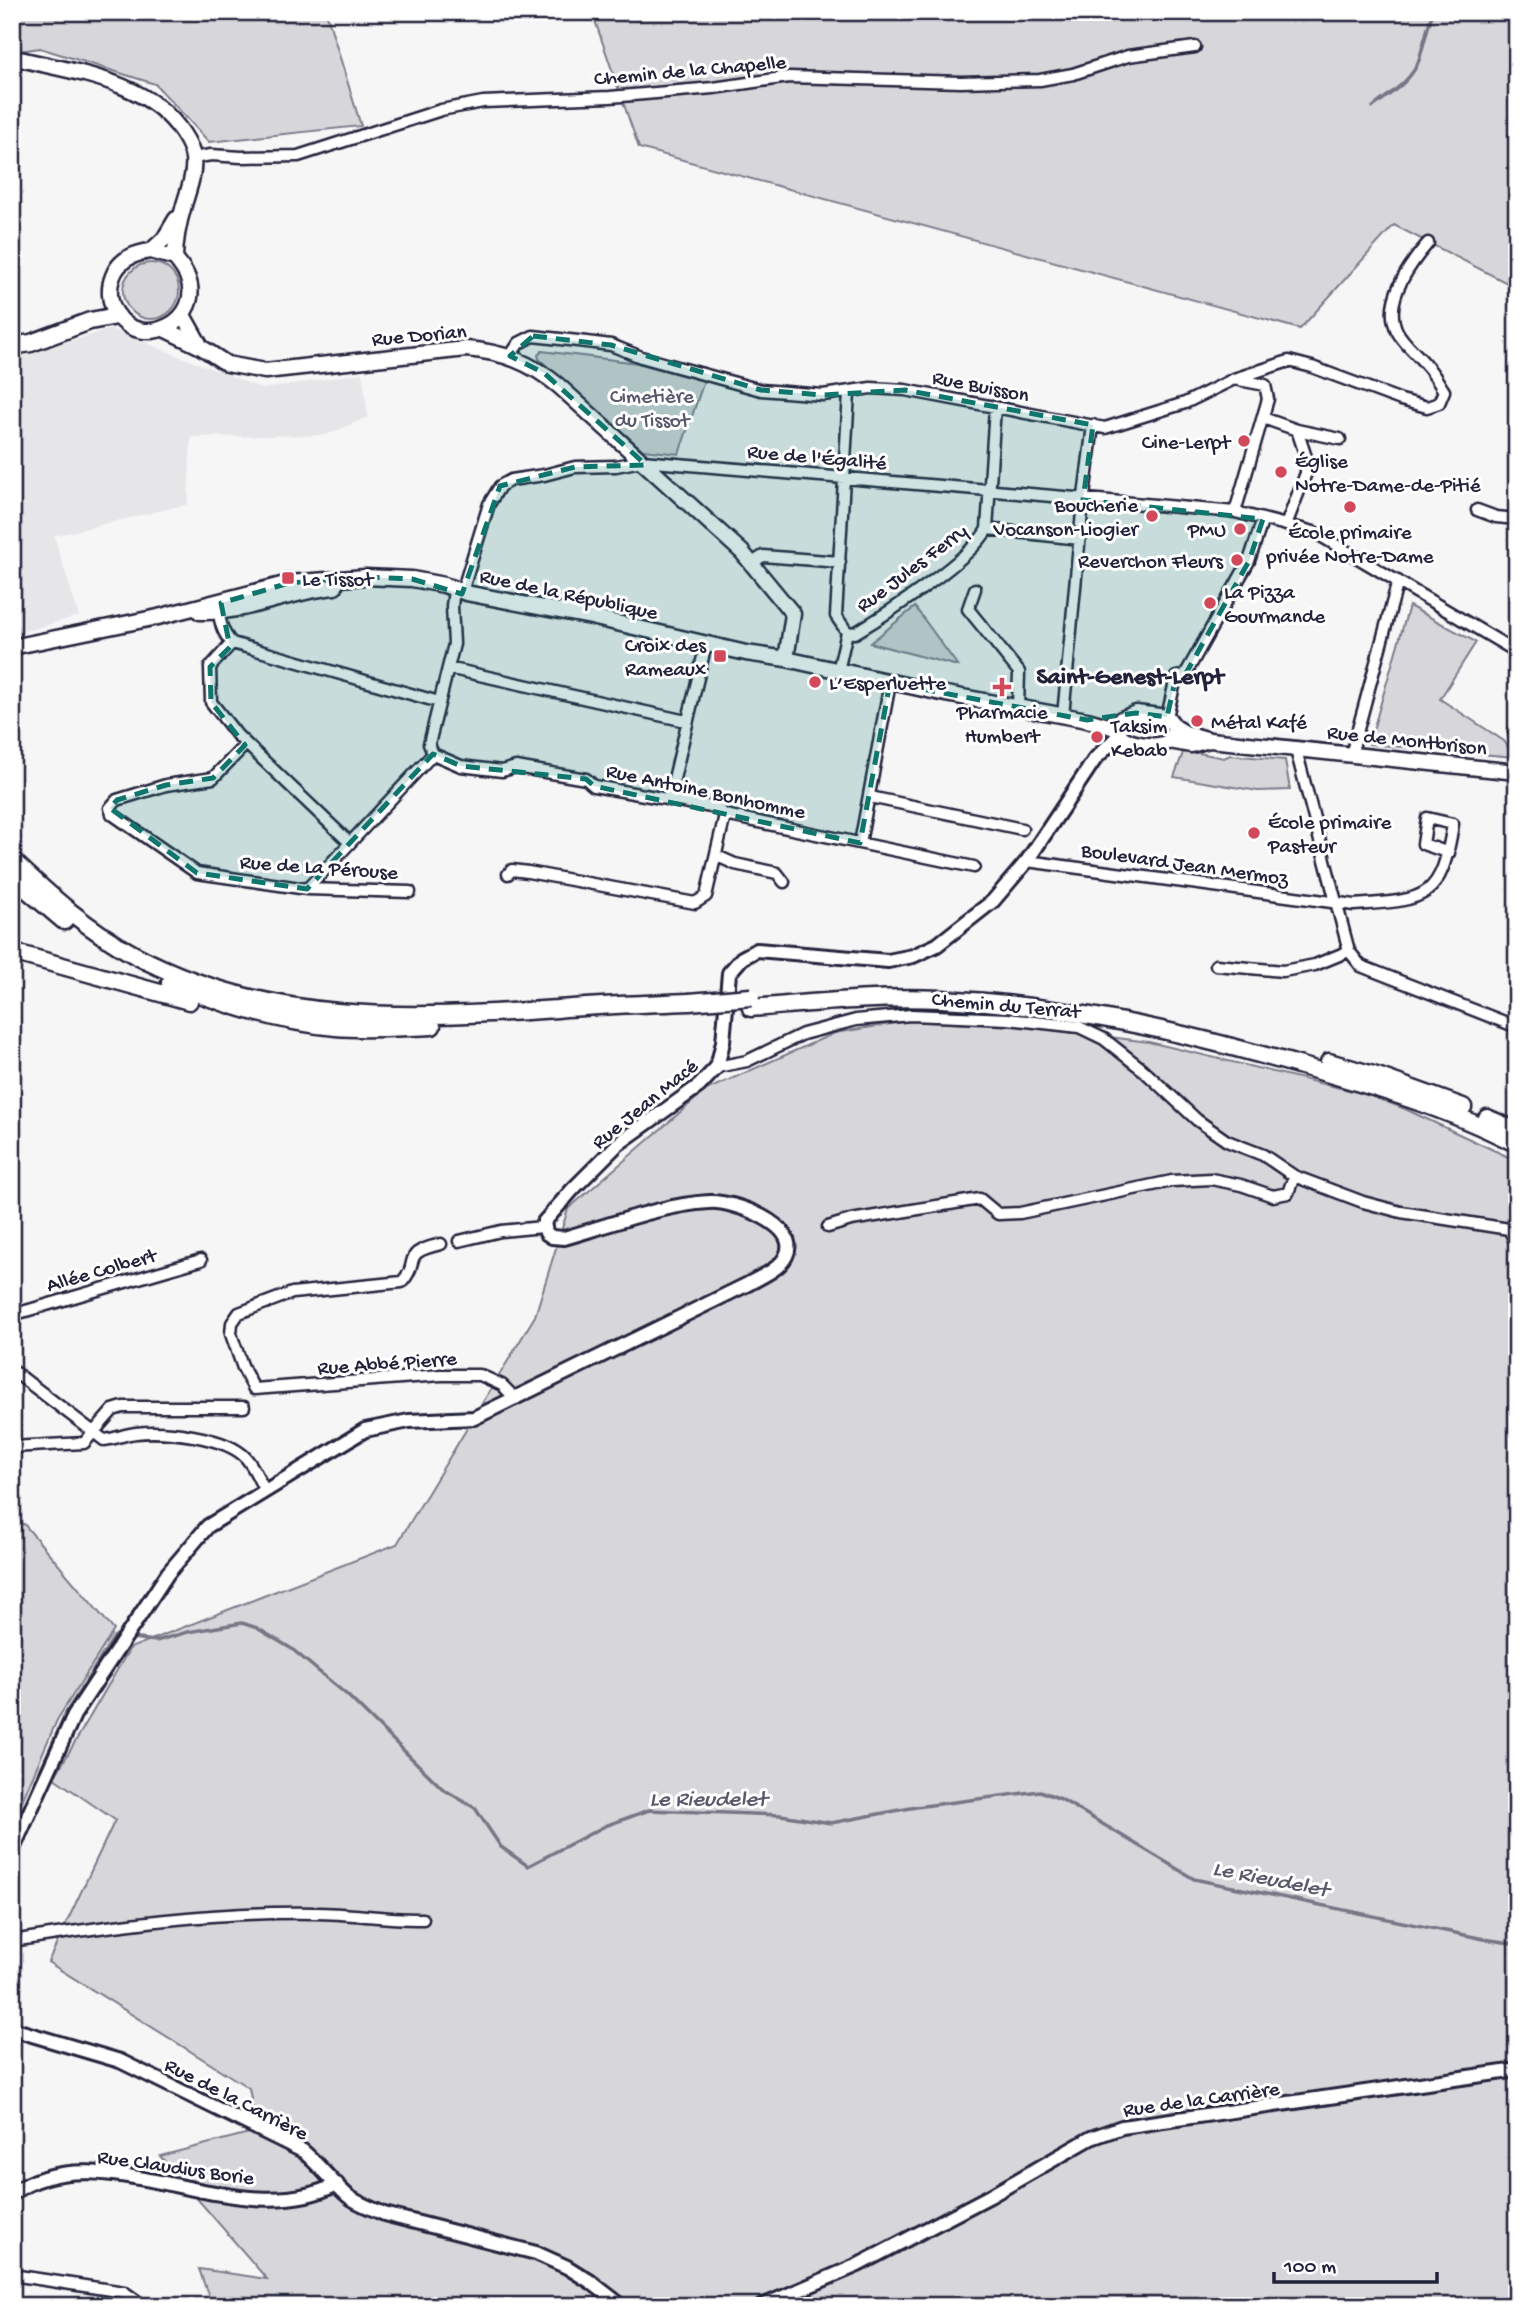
<svg xmlns="http://www.w3.org/2000/svg" width="1529" height="2318" font-family="'Gochi Hand',sans-serif">
<rect width="100%" height="100%" fill="#f6f6f7"/>
<filter id="ink" filterUnits="userSpaceOnUse"><feTurbulence type="fractalNoise" baseFrequency=".0143" numOctaves="2"/><feDisplacementMap in="SourceGraphic" scale="14" xChannelSelector="R" yChannelSelector="G"/><feConvolveMatrix kernelMatrix="1 2 1 2 8 2 1 2 1" color-interpolation-filters="sRGB"/></filter>
<g filter="url(#ink)">
<!-- built -->
<path fill="#e6e6e9" d="M111 329 263 389 362 373 368 417 326 435 191 437 188 504 54 536 79 616 12 635V358Z"/>
<!-- green -->
<path fill="#d7d7db" stroke="#7c7c8b" stroke-width="2" d="M12 12H326L361 126 209 142 155 84 40 48 12 52Z
M592 12H1517V281L1507 283 1394 225 1300 329 639 148Z
M123 291a28 28 0 1 1 56 0a28 28 0 1 1-56 0Z
M542 351 638 363 704 381 679 454 643 450 539 359 538 355Z
M1409 606 1476 642 1440 699 1504 741 1515 757 1369 744Z
M915 607 958 666 870 643Z
M1184 750 1224 758 1230 755 1285 760 1290 790 1258 791 1174 777Z
M909 1021 1021 1026 1149 1042 1369 1095 1405 1109 1517 1161V2306H212L199 2269 267 2279 160 2156 257 2131 249 2088 48 1962 115 1820 54 1778 130 1648 397 1544 535 1316 568 1209 706 1090 835 1033Z
M12 1523 24 1524 114 1630 57 1720 12 1824Z"/>
<g fill="none" stroke-linecap="round" stroke-linejoin="round">
<!-- stream -->
<path stroke="#767685" stroke-width="3.5" d="M1373 107C1389 94 1412 81 1419 60 1424 44 1427 28 1433 12
M131 1638 156 1641 188 1632 242 1623 257 1628 292 1649 347 1695 443 1789 475 1808 501 1847 528 1866 605 1826 649 1810 781 1815 831 1823 916 1807 1040 1791 1061 1799 1194 1879 1484 1939 1517 1944
M12 1833 66 1713 114 1637 120 1633 124 1634"/>
<!-- minor casing -->
<g stroke="#22223b" stroke-width="15">
<path id="minor" d="M193 158 211 155 241 157 298 156 441 110 483 102 610 97 713 88 789 77 961 82 1040 80 1073 74 1128 56 1195 47
M510 356 519 343 533 336 578 341 611 345 641 357 761 390 823 395 871 388 905 390 1105 428 1185 403 1234 379 1289 361 1312 367 1401 400 1427 407 1439 403 1444 391C1438 382 1433 372 1425 364 1417 354 1403 343 1397 331 1382 301 1410 264 1428 243
M1234 379 1265 385 1268 399 1235 512
M995 407 987 529 1080 539
M1263 418 1297 430 1340 439
M995 491 1235 512 1314 532 1517 652
M1477 510 1496 517 1517 519
M1286 525 1306 473V457L1297 430
M752 563 763 556 840 562
M975 589 968 609 1019 672 1018 708
M462 592 489 504 500 486 511 480 544 475 575 467 616 466 642 461 988 490
M220 607C218 620 223 634 232 643L210 667 211 702 237 735 349 842
M847 632 836 616 849 393
M232 643 439 702
M448 668 686 721
M838 671 847 632 855 633C885 615 973 558 987 529
M1063 716 1082 512 1093 425
M1167 717 1176 677 1185 675 1249 561 1263 519
M1517 728 1514 732 1517 741
M245 745 213 778 166 785 117 800 110 808 112 814 197 873 307 889 410 892
M1296 750 1349 951 1361 966 1517 1027
M433 754 461 766 502 771 516 767 586 779 594 786 717 808 725 815 974 867
M1351 755 1398 581
M870 797 1022 829
M669 800 706 644
M860 843 890 683
M717 856 735 864 777 873 784 882
M1027 861 1354 905C1427 900 1441 900 1453 824L1427 818 1423 844 1449 853
M508 874 512 870 528 872 695 903 706 896 725 815
M307 889 433 754 429 744 454 644 452 606 454 590
M1216 965 1283 971 1315 965 1349 951
M717 1067 747 1061 803 1034 856 1020 911 1015 1008 1019 1079 1027 1104 1039 1142 1069 1197 1120 1227 1141 1263 1155 1294 1176 1363 1202 1401 1212 1509 1229 1517 1245
M828 1227 851 1220 980 1199 998 1214 1020 1213 1172 1181 1211 1179 1241 1185 1273 1196 1288 1193 1294 1176
M459 1241 501 1231 543 1227
M441 1244C398 1254 422 1261 402 1282L292 1293 239 1313 232 1323 231 1334 243 1368 254 1389 441 1375H480L502 1385 516 1399
M12 1315 201 1260
M12 1370 104 1440C115 1439 125 1434 136 1433 163 1430 226 1436 246 1458 254 1467 259 1480 265 1491
M12 1447 84 1443 113 1410 123 1407H244
M12 1941C112 1925 215 1911 316 1913 352 1913 387 1920 423 1919
M12 2275 124 2292 144 2306"/>
</g>
<!-- tertiary casing -->
<g stroke="#22223b" stroke-width="18">
<path id="tertiary" d="M12 1851 74 1715 168 1573 208 1526 365 1430 409 1421 474 1418 748 1284C760 1277 779 1270 786 1256 802 1225 732 1200 709 1202 660 1205 611 1225 564 1238L552 1237 546 1233 544 1222 573 1189 618 1144 699 1086 717 1067 723 1042 729 973 742 958 757 950 888 961 913 956 937 945 993 901 1027 861 1095 759 1119 735
M12 2029 120 2061 303 2151C319 2165 332 2182 348 2196 358 2204 372 2208 384 2214L536 2253 567 2267 591 2282 622 2306
M12 2194C99 2129 238 2236 337 2184
M762 2306 858 2265 990 2196 1091 2138 1122 2127 1517 2070"/>
</g>
<!-- secondary casing -->
<g stroke="#22223b" stroke-width="19">
<path id="secondary" d="M12 57C70 72 149 79 183 134 187 140 192 150 193 158 195 174 188 191 184 205 179 222 175 240 175 258
M151 251 175 258C179 263 184 269 187 276 206 320 141 353 116 313 109 302 108 288 113 276 119 260 134 253 151 251Z
M151 251 164 239 176 219
M183 315 201 347
M164 329 201 347 227 364 265 371 466 349C503 352 530 362 559 386L742 552 793 614 786 659
M200 612C246 614 289 591 335 587
M12 647 158 617 289 583 365 577 412 579 444 585 466 593 591 617 746 653 786 659 946 694 1087 720 1119 729
M1136 713 1167 717 1175 727C1174 732 1173 738 1168 742 1156 749 1128 744 1119 735L1121 719Z
M1175 727 1185 733 1210 740 1517 772
M1169 741 1191 745 1209 740"/>
</g>
<!-- trunk casing -->
<g stroke="#22223b" stroke-width="21">
<path id="trunk" d="M12 346 31 343 90 321 117 316
M12 860C50 896 87 929 133 954 268 1026 409 1019 557 1009 601 1005 645 1004 689 1002
M12 877 64 921
M12 952 189 1001
M170 983C224 1004 278 1022 336 1027 367 1030 401 1027 432 1026
M751 1008C814 1003 877 996 941 999 1065 1005 1179 1031 1298 1065 1373 1086 1448 1108 1517 1144
M1329 1062 1380 1077 1463 1107
M1487 1118 1517 1131"/>
</g>
<!-- minor -->
<use href="#minor" stroke="#fff" stroke-width="10"/>
<!-- tertiary -->
<use href="#tertiary" stroke="#fff" stroke-width="12"/>
<!-- secondary -->
<use href="#secondary" stroke="#fff" stroke-width="14"/>
<!-- trunk -->
<use href="#trunk" stroke="#fff" stroke-width="16"/>
<!-- trunk-bridge casing -->
<g stroke="#22223b" stroke-width="21" stroke-linecap="butt">
<path id="trunk-bridge" d="M689 1002 751 997"/>
</g>
<!-- trunk-bridge -->
<use href="#trunk-bridge" stroke="#fff" stroke-width="16"/>
</g>
</g>
<!-- marked area -->
<path fill="#0f766e" fill-opacity="0.2" stroke="#0f766e" stroke-width="5" stroke-dasharray="14 9" stroke-linejoin="round" d="M533 336 611 345 761 390 823 395 905 390 1093 425 1083 500 1263 519 1249 561 1185 675 1176 677 1167 717 1136 713 1087 720 890 683 860 843 594 786 586 779 461 766 433 754 307 889 197 873 110 808 117 800 166 785 213 778 245 745 211 702 210 667 230 647 221 603 289 583 365 577 412 579 462 594 500 486 575 467 646 465 544 373 510 356Z"/>
<!-- markers -->
<g fill="#d1495b" stroke="#fff" stroke-width="2.5">
<circle cx="1244" cy="441" r="7"/>
<circle cx="1281" cy="472" r="7"/>
<circle cx="1350" cy="507" r="7"/>
<circle cx="1152" cy="516" r="7"/>
<circle cx="1240" cy="529" r="7"/>
<circle cx="1237" cy="560" r="7"/>
<rect x="281" y="571" width="14" height="14" rx="3.5"/>
<circle cx="1210" cy="603" r="7"/>
<rect x="713" y="649" width="14" height="14" rx="3.5"/>
<circle cx="815" cy="682" r="7"/>
<path d="M998.5 676.5h7v7h7v7h-7v7h-7v-7h-7v-7h7z"/>
<circle cx="1197" cy="721" r="7"/>
<circle cx="1097" cy="737" r="7"/>
<circle cx="1254" cy="833" r="7"/>
</g>
<g text-anchor="middle" stroke-width="6" stroke-linejoin="round" paint-order="stroke">
<!-- street labels -->
<g font-size="21" fill="#22223b" stroke="#fff">
<text transform="translate(690 69) rotate(-5)" y="7">Chemin de la Chapelle</text>
<text transform="translate(419 334) rotate(-5)" y="7">Rue Dorian</text>
<text transform="translate(981 385) rotate(11)" y="7">Rue Buisson</text>
<text transform="translate(817 456) rotate(5)" y="7">Rue de l'Égalité</text>
<text transform="translate(911 567) rotate(-37)" y="7">Rue Jules Ferry</text>
<text transform="translate(569 593) rotate(12)" y="7">Rue de la République</text>
<text transform="translate(1407 739) rotate(6)" y="7">Rue de Montbrison</text>
<text transform="translate(706 790) rotate(12)" y="7">Rue Antoine Bonhomme</text>
<text transform="translate(1185 863) rotate(8)" y="7">Boulevard Jean Mermoz</text>
<text transform="translate(319 866) rotate(4)" y="7">Rue de La Pérouse</text>
<text transform="translate(1006 1004) rotate(5)" y="7">Chemin du Terrat</text>
<text transform="translate(644 1103) rotate(-39)" y="7">Rue Jean Macé</text>
<text transform="translate(101 1269) rotate(-16)" y="7">Allée Colbert</text>
<text transform="translate(387 1362) rotate(-4)" y="7">Rue Abbé Pierre</text>
<text transform="translate(237 2098) rotate(27)" y="7">Rue de la Carrière</text>
<text transform="translate(1201 2098) rotate(-8)" y="7">Rue de la Carrière</text>
<text transform="translate(176 2166) rotate(8)" y="7">Rue Claudius Borie</text>
</g>
<!-- park labels -->
<g font-size="21" fill="#58586b" stroke="#fff">
<text x="652" y="402">Cimetière<tspan x="652" dy="24">du Tissot</tspan></text>
</g>
<!-- poi labels -->
<g font-size="21" fill="#22223b" stroke="#fff" text-anchor="start">
<text x="1230" y="448" text-anchor="end">Cine-Lerpt</text>
<text x="1295" y="467">Église<tspan x="1295" dy="24">Notre-Dame-de-Pitié</tspan></text>
<text x="1138" y="511" text-anchor="end">Boucherie<tspan x="1138" dy="24">Vocanson-Liogier</tspan></text>
<text x="1226" y="536" text-anchor="end">PMU</text>
<text x="1350" y="538" text-anchor="middle">École primaire<tspan x="1350" dy="24">privée Notre-Dame</tspan></text>
<text x="1223" y="567" text-anchor="end">Reverchon Fleurs</text>
<text x="302" y="585">Le Tissot</text>
<text x="1224" y="598">La Pizza<tspan x="1224" dy="24">Gourmande</tspan></text>
<text x="706" y="651" text-anchor="end">Croix des<tspan x="706" dy="24">Rameaux</tspan></text>
<text x="829" y="689">L’Esperluette</text>
<text x="1002" y="718" text-anchor="middle">Pharmacie<tspan x="1002" dy="24">Humbert</tspan></text>
<text x="1211" y="728">Métal Kafé</text>
<text x="1111" y="732">Taksim<tspan x="1111" dy="24">Kebab</tspan></text>
<text x="1268" y="828">École primaire<tspan x="1268" dy="24">Pasteur</tspan></text>
</g>
<!-- water labels -->
<g font-size="23" font-style="italic" fill="#5a5a6d" stroke="#fff">
<text x="708" y="1805">Le Rieudelet</text>
<text transform="translate(1271 1877) rotate(11)" y="8">Le Rieudelet</text>
</g>
<!-- quarter labels -->
<g font-size="24" font-weight="bold" fill="#22223b" stroke="#fff">
<text x="1130" y="683">Saint-Genest-Lerpt</text>
</g>
</g>
<!-- margin -->
<rect width="1529" height="2318" fill="none" stroke="#fff" stroke-width="42"/>
<rect x="21" y="21" width="1487" height="2276" fill="none" stroke="#22223b" stroke-width="2.5" filter="url(#ink)"/>
<!-- scale -->
<path d="M1274 2272v10h163v-10" fill="none" stroke="#22223b" stroke-width="3.5"/>
<text x="1284" y="2272" font-size="21" fill="#22223b" stroke="#ffffff" stroke-width="5" paint-order="stroke">100 m</text>
</svg>
